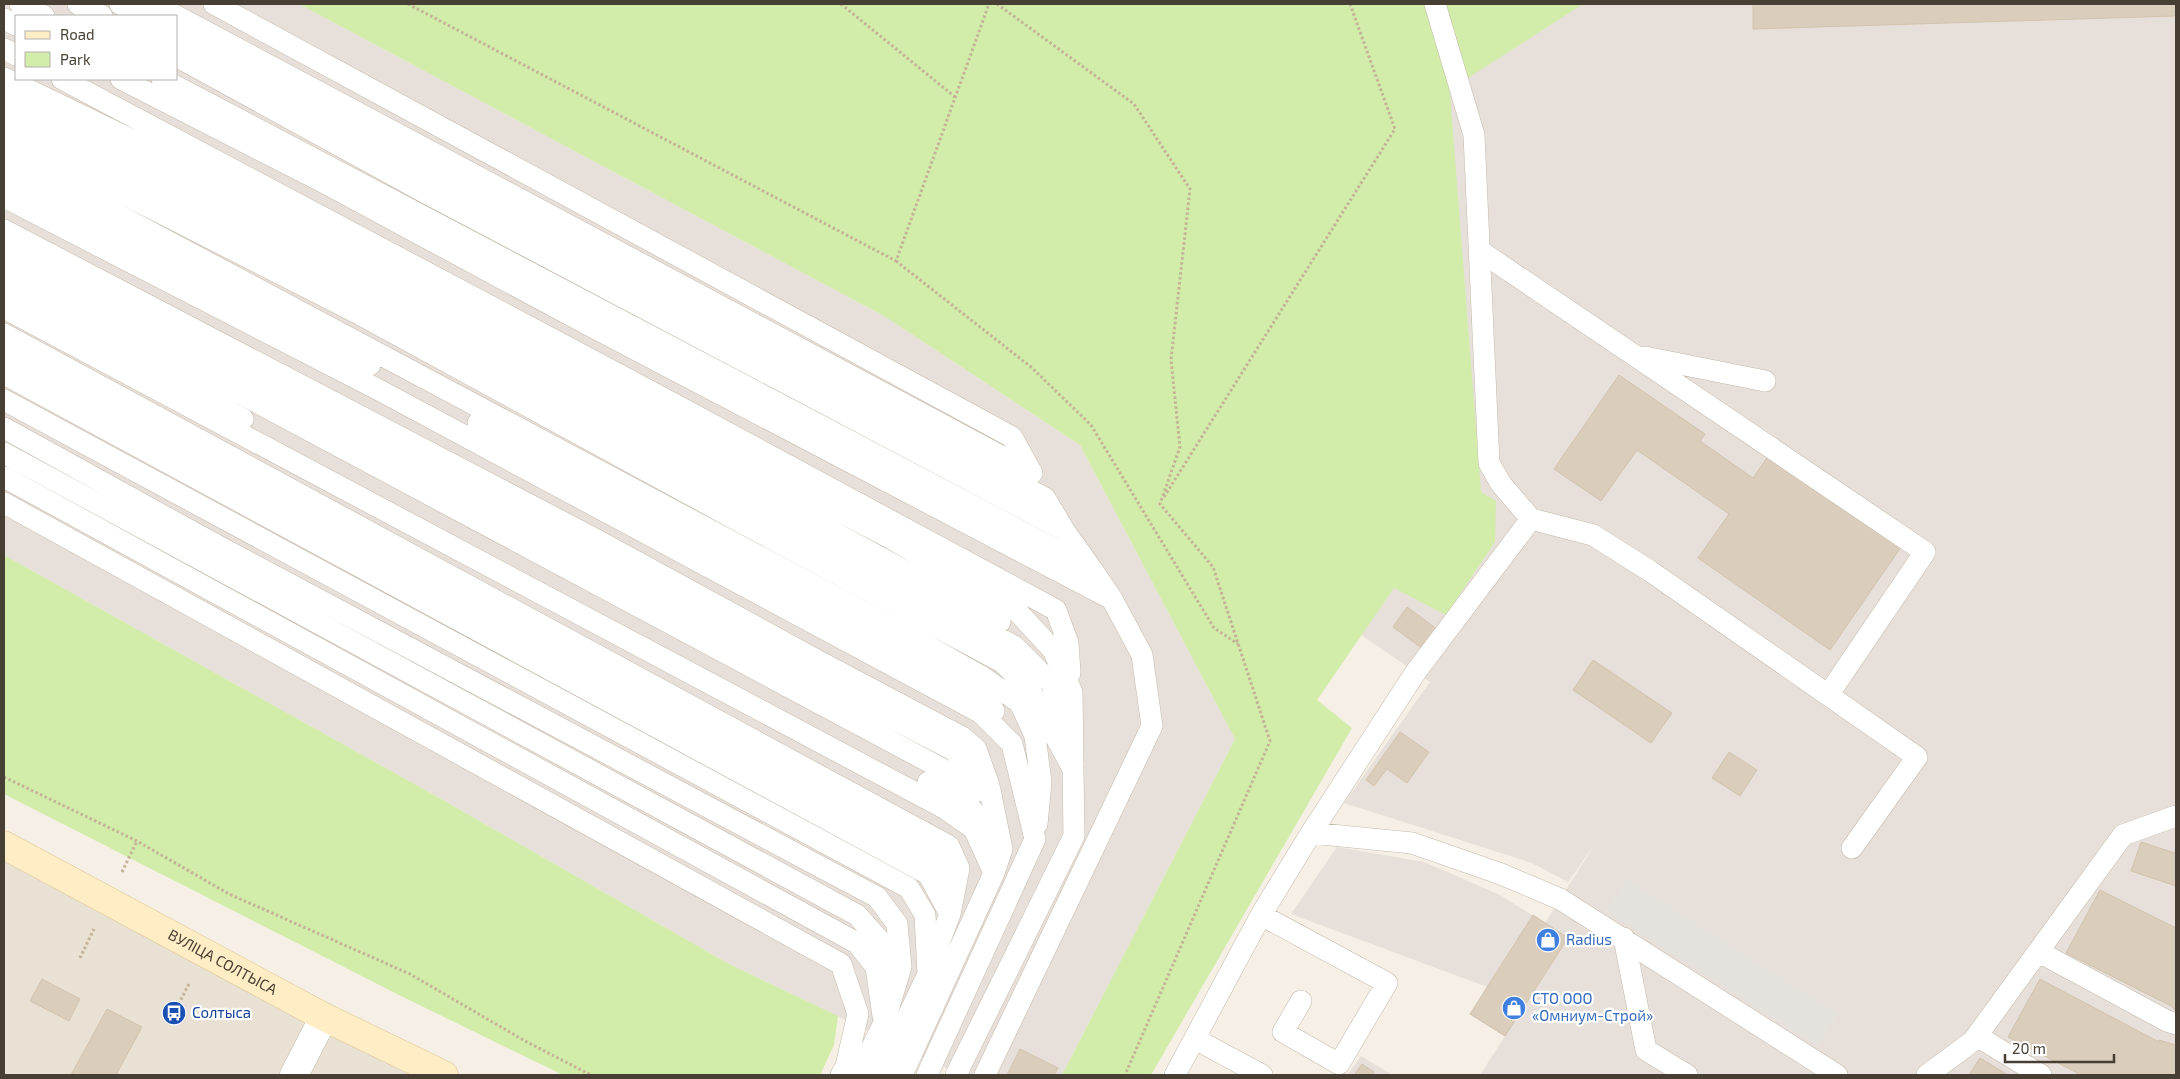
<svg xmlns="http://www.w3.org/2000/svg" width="2180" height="1079" font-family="'Exo 2',sans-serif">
<rect width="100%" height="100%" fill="#f5efe5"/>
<!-- residential -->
<path fill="#e9e1d3" d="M4 845 435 1075H4Z"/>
<!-- industrial -->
<path fill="#e7e0da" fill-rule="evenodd" d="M4 4H299L884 316 1080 445 1235 739 1062 1075H961L729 964 443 800 4 555ZM16 16H176V79H16Z
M1378 4H2176V1075H1480L1505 1036 1470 1014 1490 988 1291 914 1337 847 1424 862 1498 894 1545 923 1595 844 1568 882 1532 863 1344 803 1430 682 1193 520Z
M1361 1056 1392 1075H1347Z"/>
<!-- green -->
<path fill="#d2edaa" d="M299 4H1412L1413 5 1412 4H1583L1454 87 1449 81 1481 492 1496 501 1495 542 1446 615 1394 588 1317 700 1352 728 1151 1075H1062L1235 739 1080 445 884 316Z
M4 555 443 800 729 964 838 1016 834 1045 820 1075H563L403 997 4 794Z"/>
<!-- parking -->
<path fill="#e5e2de" d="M1627 879 1838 1014 1817 1046 1606 911Z"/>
<!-- building -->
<path fill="#dacdbc" stroke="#d3c2ac" d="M1753 4H2176V16L1753 29Z
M1619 375 1705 434 1700 441 1753 478 1769 455 1901 547 1830 650 1698 558 1729 514 1637 450 1601 501 1554 469Z
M1407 607 1437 629 1423 649 1393 627Z
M1593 660 1672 713 1651 743 1573 690Z
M1400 732 1429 752 1407 783 1387 769 1374 786 1366 780Z
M1729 752 1757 770 1740 796 1712 778Z
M2141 842 2175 853 2176 849V886L2131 871Z
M2100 890 2176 928V1011L2171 1006 2066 953Z
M1533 915 1568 938 1505 1036 1470 1014Z
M42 979 80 999 69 1021 30 1001Z
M2040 979 2159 1042V1040L2176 1045V1075H2081L2008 1037Z
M107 1009 142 1027 116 1075H71Z
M1020 1049 1058 1068 1054 1075H1007Z
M1980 1058 2008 1075H1969Z
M1362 1064 1374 1072 1372 1075H1354Z"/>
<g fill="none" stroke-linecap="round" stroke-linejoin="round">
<!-- lane casing -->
<g stroke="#c4b9aa" stroke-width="22">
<path id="lane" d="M20 4 44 16
M78 4 102 16
M120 4 143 16
M154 4 1031 472
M214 4 1012 437 1032 473
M1435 4 1474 135 1489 463 1501 484 1531 519 1593 535 1650 571 1917 757 1852 848
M4 19 16 25
M176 35 466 192 1045 498 1064 530 1089 565
M4 49 16 55
M176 56 426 193 1064 530
M4 78 258 201 645 410 892 539 1015 609 1053 650 1072 692 1073 766
M62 79 648 390 1056 610 1068 643 1070 673
M121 79 319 180 583 322 1108 597
M162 79 1091 568 1112 599 1142 655 1152 726 985 1075
M4 94 327 259 1000 622
M4 117C345 284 678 468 1014 646L1052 684 1064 730
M4 133 361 315 744 524 1002 662 1029 688 1073 769 1074 836 956 1075
M4 154 922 643 984 678 1020 703 1035 736 1041 782 1037 824
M4 175 370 365
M4 197 379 390 981 713 1012 744 1035 839 927 1075
M4 230 595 539 822 663 962 737 976 749 986 777
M4 247 677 606 953 750 987 779 991 794
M1480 251 1925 552 1828 695
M4 267 991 795 1002 849 994 873
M4 288 243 419
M4 308 944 808 974 829 994 873 902 1075
M4 334 949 846 959 868 950 914
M4 356 940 861 952 884
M1645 357 1765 381
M4 374 928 874 950 914 931 964
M4 400 909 888 925 915 928 974 880 1075
M478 423 700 544 937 668 989 702 994 711
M4 428 218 546 877 897 897 924 901 967 884 1023 858 1075
M4 453 857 915 882 943 894 978
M4 477 857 943 876 967 883 1016
M4 503 841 964 858 1014 846 1066 841 1075
M928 782 968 804 988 831
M1311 833 1415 673 1531 519
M1261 915 1387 983 1339 1064 1283 1032 1301 1001
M1624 938 1646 1050 1687 1075
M2039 952 2167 1021 2176 1024
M1977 1036 2041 1075
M1195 1039 1262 1075
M1175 1075 1261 915 1311 833 1412 843 1501 874 1560 899 1837 1075
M1927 1075 1973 1041 2123 835 2176 816"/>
</g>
<!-- street casing -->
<g stroke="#c4b9aa" stroke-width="29">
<path id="street" d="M294 1075 324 1017"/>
</g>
<!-- secondary casing -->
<g stroke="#ddc592" stroke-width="29">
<g id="secondary">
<path id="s1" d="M4 845 324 1017 444 1075"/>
</g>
</g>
<!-- path -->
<path stroke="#c4b296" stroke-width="3" stroke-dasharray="2.5 2.5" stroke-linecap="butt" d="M408 4 896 261 989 4
M841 4 955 97
M997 4 1134 104 1190 189 1171 360 1180 447 1160 504 1213 567 1270 741 1125 1075
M896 261 1031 367 1091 425 1214 628 1238 644
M1164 497 1395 129 1350 4
M4 777 137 841 229 894 410 974 525 1041 591 1075
M122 872 137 841
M80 958 94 929
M174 1013 190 982"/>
<!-- lane -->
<use href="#lane" stroke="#fff" stroke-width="21"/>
<!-- street -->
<use href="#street" stroke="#fff" stroke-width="28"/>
<!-- secondary -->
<use href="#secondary" stroke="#ffeec5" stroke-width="28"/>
</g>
<!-- icons -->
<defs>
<g id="shop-disc" transform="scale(1.25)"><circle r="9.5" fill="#3f7fe0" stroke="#fff"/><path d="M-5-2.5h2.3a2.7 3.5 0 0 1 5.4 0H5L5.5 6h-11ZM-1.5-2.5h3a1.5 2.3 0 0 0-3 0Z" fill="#fff"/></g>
<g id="bus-disc" transform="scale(1.25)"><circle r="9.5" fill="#1a4fb4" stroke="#fff"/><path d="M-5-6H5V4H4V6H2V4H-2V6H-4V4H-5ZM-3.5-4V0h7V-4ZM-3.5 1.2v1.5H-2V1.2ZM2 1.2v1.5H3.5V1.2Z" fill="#fff"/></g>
</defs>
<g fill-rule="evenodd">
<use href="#shop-disc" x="1548" y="940"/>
<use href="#shop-disc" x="1514" y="1008"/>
<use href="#bus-disc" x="174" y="1013"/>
</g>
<g text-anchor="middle" stroke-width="4.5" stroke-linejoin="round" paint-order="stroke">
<!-- shop labels -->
<g font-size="15" fill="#366cbe" stroke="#fff" text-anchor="start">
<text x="1566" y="945">Radius</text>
<text x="1532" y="1004">СТО ООО<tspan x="1532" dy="17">«Омниум-Строй»</tspan></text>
</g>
<!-- street labels -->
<g font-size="15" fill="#483f34" stroke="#fff">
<text dy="5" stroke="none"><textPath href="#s1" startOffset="248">ВУЛІЦА СОЛТЫСА</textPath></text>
</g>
<!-- transit labels -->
<g font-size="15" fill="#164399" stroke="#fff" text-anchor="start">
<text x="192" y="1018">Солтыса</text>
</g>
</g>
<!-- border -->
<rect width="2180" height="1079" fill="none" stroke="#483f34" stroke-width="10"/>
<!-- legend -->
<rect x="15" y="15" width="162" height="65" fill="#ffffff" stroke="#b6b2ae"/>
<rect x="25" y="31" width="25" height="8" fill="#ffeec5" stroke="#b6b2ae"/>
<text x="60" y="40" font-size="15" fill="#483f34">Road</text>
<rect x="25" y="52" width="25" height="15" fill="#d2edaa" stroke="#b6b2ae"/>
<text x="60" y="65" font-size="15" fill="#483f34">Park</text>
<!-- scale -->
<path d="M2005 1054v8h109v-8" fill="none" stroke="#483f34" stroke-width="2.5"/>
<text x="2012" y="1054" font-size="15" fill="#483f34" stroke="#ffffff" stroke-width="4" paint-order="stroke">20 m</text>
</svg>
